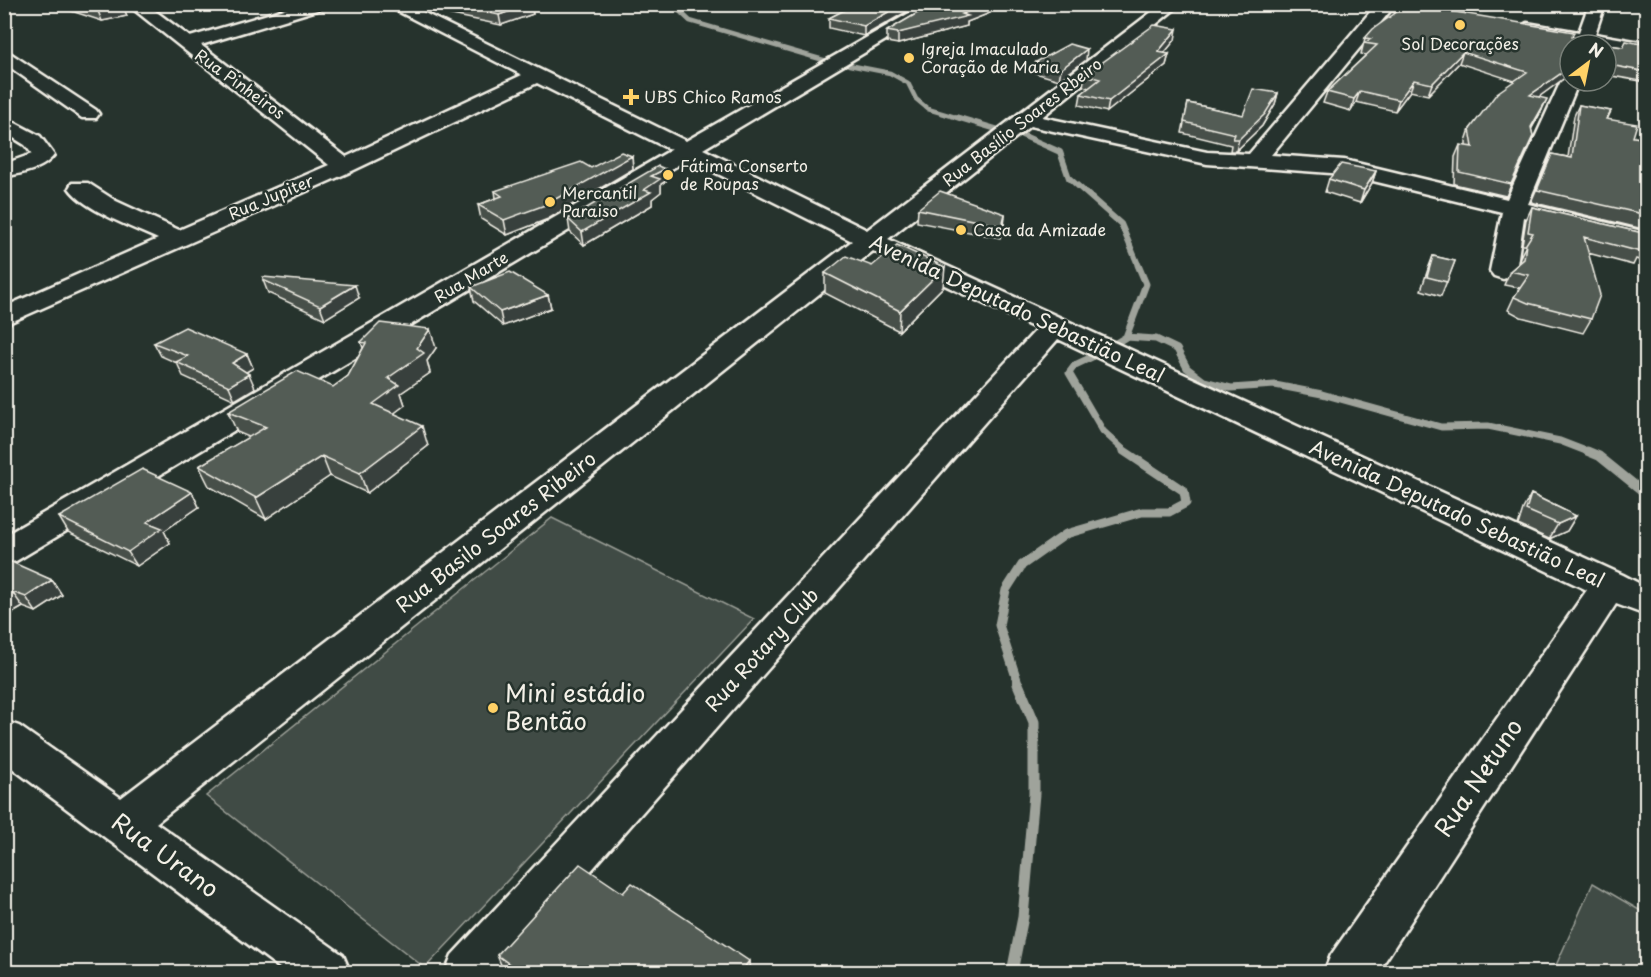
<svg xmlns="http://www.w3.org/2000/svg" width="1651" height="977" font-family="'Playpen Sans',sans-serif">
<rect width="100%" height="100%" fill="#26332d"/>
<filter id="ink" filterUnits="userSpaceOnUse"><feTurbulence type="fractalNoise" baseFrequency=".0167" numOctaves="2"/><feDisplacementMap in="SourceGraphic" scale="12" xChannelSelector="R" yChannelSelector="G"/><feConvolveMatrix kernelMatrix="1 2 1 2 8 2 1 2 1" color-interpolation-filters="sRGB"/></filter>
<g filter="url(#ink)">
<!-- green -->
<path fill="#414b45" stroke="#9a9e96" stroke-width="1.5" d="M552 518 754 619 425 968 206 796Z
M1593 883 1646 914V972H1553Z"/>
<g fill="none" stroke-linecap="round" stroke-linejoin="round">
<!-- stream-far4 -->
<path stroke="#9fa39b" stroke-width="4.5" d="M672 4 690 21 827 61
M849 65 890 73 908 83 916 99 928 109 962 119"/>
<!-- stream-far3 -->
<path stroke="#9fa39b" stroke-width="6" d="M956 117 996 129
M1022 135 1060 152 1069 178 1121 224 1139 267"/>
<!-- stream-far2 -->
<path stroke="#9fa39b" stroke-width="7" d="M1126 337 1146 284 1138 265
M1116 343 1126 337 1156 339 1177 349 1187 368 1204 381 1231 388 1275 385 1322 394 1441 427 1488 426 1560 441 1591 453
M1092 357 1075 365 1069 373 1103 431 1127 453"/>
<!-- stream-far1 -->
<path stroke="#9fa39b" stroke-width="9" d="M1587 451 1599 456 1646 494
M1019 686 999 625 1006 590 1022 565 1066 534 1142 512H1169L1186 503 1184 491 1124 451"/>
<!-- stream -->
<path stroke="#9fa39b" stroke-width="11" d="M1012 972 1023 917 1034 794V722L1018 684"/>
<!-- minor casing -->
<g stroke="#f4f1e8" stroke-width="5">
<path id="minor" d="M127 4H146L190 37 302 4H329L327 7 201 45 346 157 522 75 384 4H406L686 141 925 4H946L703 149 867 230 1162 4H1181L1042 117 1207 152 1249 154 1377 4H1416L1453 11 1455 15 1447 20 1391 10 1271 155 1344 160 1507 199 1561 81 1570 75V81H1579L1528 204 1646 232V246L1524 217 1516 271 1512 276 1503 279 1494 276 1490 271 1502 212 1344 174 1207 164 1030 126 888 239 1623 575 1646 587V615L1616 604 1378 972H1324L1331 955 1587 590 1058 339 502 972H445L452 955 1037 329 873 251 156 823 343 955 350 972H285L4 762V721L19 726 121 798 852 241 688 159 16 561 4 564V536L671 150 537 83 352 171 4 325V307L158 239C134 228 84 210 69 188L72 183H88L116 201 179 230 329 165Z
M1589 4H1605L1595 34 1646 43V53L1606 45H1574L1575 41 1527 33 1518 28 1527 23 1579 32Z
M4 49 96 110 99 114 96 118H82L4 63Z
M4 117 40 136 54 155C43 170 21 173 4 177V164L32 154 25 145 4 132Z"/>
</g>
<!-- minor -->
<use href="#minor" fill="#26332d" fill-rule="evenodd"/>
</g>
<!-- wall -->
<path fill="#474f49" stroke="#f4f1e8" stroke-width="1.5" d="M50 4H122L127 16 102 21Z
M427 4H531L533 14 501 25 428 10Z
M856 4H920L864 36 829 28V18Z
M933 4H991L990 13 967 22V26L898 44 887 42V31Z
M1434 4H1463L1460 9Z
M1365 38 1570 45V74L1538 97 1542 110 1531 129 1533 136 1506 196 1454 184 1455 157 1460 145 1466 146V141L1470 129 1515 81 1459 63 1428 95 1410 91 1395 111 1356 102 1351 111 1323 103 1327 92 1366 55 1361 54Z
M1175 40 1164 53 1169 54 1166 65 1107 112 1079 105 1081 94 1089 88 1083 86 1085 75Z
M1608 45 1623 47 1647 45V82L1606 75V49Z
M1086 60 1059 80 1035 73 1036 62Z
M1278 93 1275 104 1262 126 1236 151H1230L1231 145 1182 133 1188 103 1243 115Z
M1579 105 1611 111 1607 120 1633 137 1647 139V230L1531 202 1552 154 1568 157 1574 116Z
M632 156 633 169 548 219 507 235 481 219 478 205 496 198 495 191 591 168Z
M665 169 666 181 661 184V192L652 199V205L584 245 570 232 568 219Z
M1376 171 1372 183 1360 203 1325 192 1329 179Z
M1532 207 1647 234V263L1636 259 1633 265 1588 253 1591 319 1583 333 1521 317 1508 310 1514 297 1520 288 1504 285 1510 271 1519 263 1520 257 1526 245H1522L1526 220Z
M918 209 1005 214 1004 226 1000 238 917 222Z
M1433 256 1455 261 1441 296 1421 290 1428 269Z
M872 266 943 287 899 331 825 293V273Z
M263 280 359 298 325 319 268 293Z
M471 287 548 295 551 308 503 326 474 301Z
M361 342 436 348 427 361 430 373 401 393 405 405 394 413 428 446 367 493 330 476 266 519 209 486 199 466 249 437 237 432 228 412 333 387 348 376 363 348Z
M154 343 247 354 253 368 246 372 255 388 235 400 183 376 177 363 161 356Z
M192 492 199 507 164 531 170 543 137 566 68 532 59 517Z
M1531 494 1576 516 1567 531 1549 539 1518 525 1523 509Z
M4 562 52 580 62 595 36 612 23 607 4 618Z
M623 893 750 972H504L497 955Z"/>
<!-- shaded-wall -->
<path fill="#39403c" stroke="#f4f1e8" stroke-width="1.5" d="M531 4 533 14 501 25 499 15Z
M902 4H920L864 36V26Z
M986 4H991L990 13 967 22V26L898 44V33L962 14Z
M123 6 127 16 102 21 98 11Z
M1177 29 1175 40 1156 63 1158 52Z
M1087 49 1086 60 1059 80 1061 69Z
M1463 52 1459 63 1428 95 1432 84Z
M1169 54 1166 65 1107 112 1109 101Z
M1570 67V74L1525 107 1530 95Z
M1414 80 1410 91 1395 111 1399 100Z
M1360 91 1356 102 1351 111 1354 99Z
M1278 93 1275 104 1262 126 1236 151 1239 139Z
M1547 99 1542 110 1526 139 1531 127Z
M632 156 633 169 548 219 507 235 504 220Z
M665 169 666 181 661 184V192L652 199V205L584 245 582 232 644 190 651 176Z
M1376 171 1372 183 1360 203 1364 190Z
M1005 214 1004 226 1000 238 1002 226Z
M945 267 943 287 899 331 900 311Z
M355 285 359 298 325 319 320 306Z
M548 295 551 308 503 326 500 312Z
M430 329 436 348 427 361 430 373 401 393 405 405 380 424 373 404 388 378 417 348Z
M247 354 253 368 238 377 232 363Z
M249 374 255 388 235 400 229 386Z
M422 426 428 446 367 493 360 473Z
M322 456 330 476 266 519 256 498Z
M4 491 11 501 4 505Z
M192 492 199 507 164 531 170 543 137 566 128 552 147 522Z
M1576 516 1567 531 1549 539 1558 524Z
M52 580 62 595 36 612 26 597Z
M12 592 23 607 4 618V597Z
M749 961 750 972H741Z"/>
<!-- building -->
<path fill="#525c55" stroke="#f4f1e8" stroke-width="1.5" d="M77 4H122L123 6 98 11Z
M448 4H530L499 15Z
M856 4H902L864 26 829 18Z
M933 4H986L962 14 968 16 898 33 887 31Z
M1408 4 1574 32 1572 37 1577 38 1588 37 1594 45H1570V67L1530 95 1547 99 1531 127 1533 136 1511 184 1459 172 1460 145 1473 147 1470 129 1497 93 1527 72 1463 52 1432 84 1414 80 1399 100 1360 91 1354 99 1327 92 1377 45 1364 43 1371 39 1365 38 1373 29Z
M1154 25 1177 29 1158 52 1169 54 1109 101 1081 94 1100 79 1085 75Z
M1626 41 1647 45V72L1610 65 1608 45 1623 47Z
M1069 44 1087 49 1061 69 1036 62Z
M1253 89 1278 93 1265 114 1239 139H1233L1235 134 1184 122 1188 103 1243 115Z
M1579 105 1611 111 1606 119 1637 124 1633 137 1647 139V215L1537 190 1552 154 1572 158Z
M621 152 632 156 545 205 504 220 478 205 502 196 495 191 581 162 591 168Z
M1341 164 1376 171 1364 190 1329 179Z
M658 166 665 169 651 176 660 179 644 190 651 192 582 232 568 219Z
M940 191 1005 214 1002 226 918 209Z
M1532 207 1647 234V247L1643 246 1641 252 1584 237 1600 295 1591 319 1528 303 1514 297 1529 275 1510 271 1524 259 1526 244 1533 233 1528 232Z
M897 245 945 267 900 311 825 273 846 256 872 266Z
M1433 256 1455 261 1447 282 1427 277Z
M510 272 548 295 500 312 471 287Z
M263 277 355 285 320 306 263 280Z
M380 323 430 329 417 348 424 353 388 378 399 385 373 404 422 426 360 473 322 456 256 498 199 466 266 427 228 412 297 371 333 387 348 376 366 343 361 342Z
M185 327 247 354 232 363 249 374 229 386 176 362 188 356 154 343Z
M142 469 192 492 147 522 162 528 128 552 59 517Z
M1531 494 1576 516 1558 524 1526 510Z
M7 560 52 580 26 597 12 592 4 597V562Z
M580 864 623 893 632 883 749 961 741 972H520L497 955Z"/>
</g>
<!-- markers -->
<g fill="#ffd166" stroke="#26332d" stroke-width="2">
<circle cx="1460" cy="25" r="6"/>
<circle cx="909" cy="58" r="6"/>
<path d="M628 88h6v6h6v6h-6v6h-6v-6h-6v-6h6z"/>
<circle cx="668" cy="175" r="6"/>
<circle cx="550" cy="202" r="6"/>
<circle cx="961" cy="230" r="6"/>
<circle cx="493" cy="708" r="6"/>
</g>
<g text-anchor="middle" stroke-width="5" stroke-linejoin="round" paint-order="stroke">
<!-- far-poi labels -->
<g font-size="16" fill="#f4f1e8" stroke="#26332d" text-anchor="start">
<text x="1460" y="50" text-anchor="middle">Sol Decorações</text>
<text x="921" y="55">Igreja Imaculado<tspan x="921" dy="18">Coração de Maria</tspan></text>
<text x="644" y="103">UBS Chico Ramos</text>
<text x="680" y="172">Fátima Conserto<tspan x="680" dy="18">de Roupas</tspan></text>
<text x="562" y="199">Mercantil<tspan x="562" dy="18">Paraiso</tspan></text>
<text x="973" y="236">Casa da Amizade</text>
</g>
<!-- far-street labels -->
<g font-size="16" fill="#f4f1e8" stroke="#26332d">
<text transform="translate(240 84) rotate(36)" y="6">Rua Pinheiros</text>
<text transform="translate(1022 122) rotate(-38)" y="6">Rua Basílio Soares Rbeiro</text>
<text transform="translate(271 197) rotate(-23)" y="6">Rua Jupiter</text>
<text transform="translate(471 277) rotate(-31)" y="6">Rua Marte</text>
</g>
<!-- street labels -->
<g font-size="20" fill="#f4f1e8" stroke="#26332d">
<text transform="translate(1017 309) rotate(25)" y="7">Avenida Deputado Sebastião Leal</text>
<text transform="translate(1457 514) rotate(25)" y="7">Avenida Deputado Sebastião Leal</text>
<text transform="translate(496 532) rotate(-38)" y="7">Rua Basilo Soares Ribeiro</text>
<text transform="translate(762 650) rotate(-48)" y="7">Rua Rotary Club</text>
</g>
<!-- near-poi labels -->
<g font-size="24" fill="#f4f1e8" stroke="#26332d" text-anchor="start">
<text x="505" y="702">Mini estádio<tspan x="505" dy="28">Bentão</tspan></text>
</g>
<!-- near-street labels -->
<g font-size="24" fill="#f4f1e8" stroke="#26332d">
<text transform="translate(1479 778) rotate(-56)" y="8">Rua Netuno</text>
<text transform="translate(165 856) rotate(36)" y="8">Rua Urano</text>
</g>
</g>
<!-- margin -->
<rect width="1651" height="977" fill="none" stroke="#26332d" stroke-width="24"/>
<rect x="12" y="12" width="1627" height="953" fill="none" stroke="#f4f1e8" stroke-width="2" filter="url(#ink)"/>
<!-- north arrow -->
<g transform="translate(1588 63) rotate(32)"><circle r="28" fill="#26332d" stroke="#787f78" stroke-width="1.5"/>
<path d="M0-4.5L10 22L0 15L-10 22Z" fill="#ffd166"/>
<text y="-9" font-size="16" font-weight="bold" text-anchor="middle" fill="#f4f1e8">N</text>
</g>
</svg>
